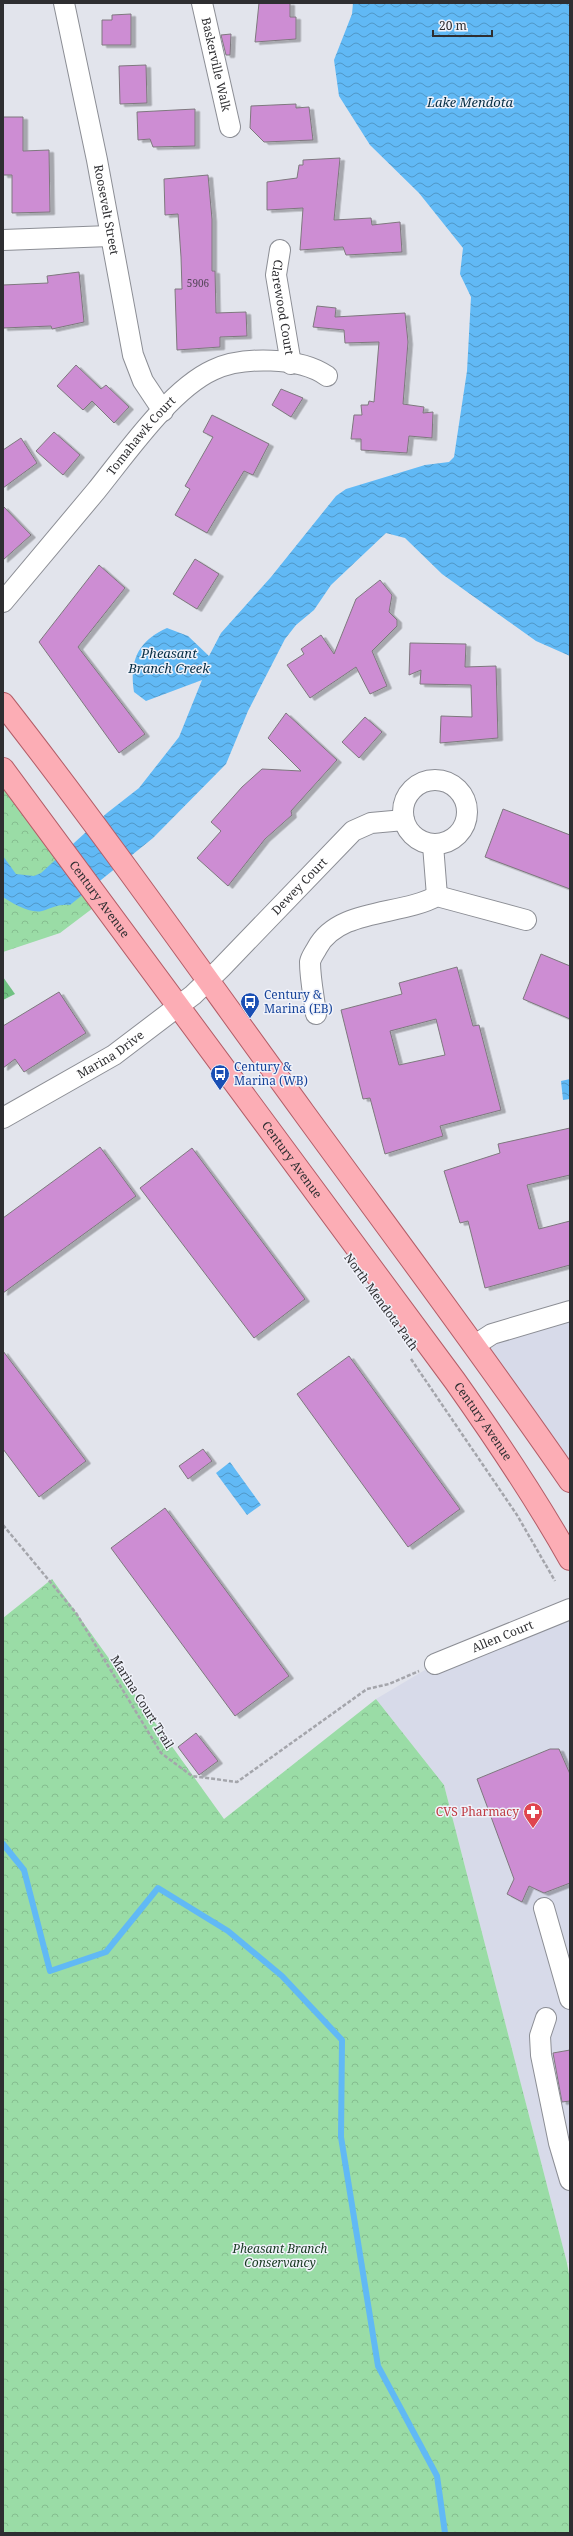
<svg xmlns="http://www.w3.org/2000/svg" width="573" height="2536" font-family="'Noto Serif',serif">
<defs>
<pattern id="forest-crowns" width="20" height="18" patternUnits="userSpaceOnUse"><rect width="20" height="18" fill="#70c182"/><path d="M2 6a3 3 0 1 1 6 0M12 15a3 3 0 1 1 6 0" fill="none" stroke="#5c9d6b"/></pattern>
<pattern id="park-crowns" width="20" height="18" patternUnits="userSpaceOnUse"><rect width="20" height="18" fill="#9adca6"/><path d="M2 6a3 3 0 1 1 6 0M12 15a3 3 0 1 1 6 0" fill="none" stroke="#85bd8f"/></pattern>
<pattern id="water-waves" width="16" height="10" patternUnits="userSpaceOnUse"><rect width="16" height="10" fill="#61b9f5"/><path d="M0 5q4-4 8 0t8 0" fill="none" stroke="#5097c7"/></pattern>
<filter id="shadow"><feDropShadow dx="4.5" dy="2.5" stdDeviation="0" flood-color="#0004"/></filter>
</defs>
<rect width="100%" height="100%" fill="#e2e4ec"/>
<!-- built -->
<path fill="#d7dae9" d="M570 1311V1481L475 1345Z
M570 1609V2263H567L444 1785 376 1699 435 1664Z"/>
<!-- forest -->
<path fill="url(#forest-crowns)" d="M3 977 15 994 3 1000Z"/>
<!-- park -->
<path fill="url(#park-crowns)" d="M3 769 101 902 60 933 3 952Z
M52 1579 224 1819 376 1699 444 1785 567 2263 570 2280V2533H3V1618Z"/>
<!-- water -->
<path fill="url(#water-waves)" d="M353 3H570V656L536 641 442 574 405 538 386 533 331 585 314 610 296 625 285 639 248 711 226 764 153 838 70 905C58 904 53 908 42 911 30 914 12 903 3 897V856L16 874 34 876 41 873 107 813 139 788 179 737 202 680 146 701 134 692C129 661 138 641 167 628L188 636 209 656 221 633 271 577 336 496 346 489 425 465 449 462 454 457 467 371 471 297 460 274 463 248 419 193 370 145 339 96 334 60 352 14Z
M570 1079V1099L563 1100 561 1081Z
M230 1462 261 1505 247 1515 216 1473Z"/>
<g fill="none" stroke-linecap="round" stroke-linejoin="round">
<!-- stream -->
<path stroke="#61b9f5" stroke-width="6" d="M3 1844 24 1870 50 1971 106 1952 158 1888 228 1931 282 1976 342 2040 341 2137 378 2366 437 2476 445 2533"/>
</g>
<!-- building -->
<path fill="#cd8dd3" stroke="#7e787e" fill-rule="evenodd" filter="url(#shadow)" d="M259 3H290V17H296V39L255 42Z
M131 14V45H102V20H112V15Z
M231 34 230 55H226L221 35Z
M146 65 147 103 120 104 119 66Z
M296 104V108L309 107 313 140 264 142 250 128 251 106Z
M195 109V146L153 147 150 139 138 140 137 112Z
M3 117H23V151L49 150 50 212 12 213V175H3Z
M340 158 334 220 371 218 372 225 400 222 402 252 346 255 343 247 300 250 303 208 267 210V182L297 178 299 165H303V160Z
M208 175 212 219V271H215L216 313 246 312 247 336 220 337V347L177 350 175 289H182L181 257 178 214 165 215 164 179Z
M79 272 84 322 52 329 51 326 3 328V285L48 283 47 276Z
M317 306 336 308 335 317 405 313 408 342 403 404 424 407 423 413 433 412 432 438 409 436 407 453 361 450V439H351L354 415H362L361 405H368L369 401 374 402 379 342 345 343 344 330 313 327Z
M76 365 101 389 106 385 129 407 114 423 92 401 83 410 57 386Z
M281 389 303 398 291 417 272 405Z
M212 415 269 444 253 475 244 471 207 533 175 515 190 489 185 486 213 437 203 432Z
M54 432 80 455 63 475 36 451Z
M21 438 37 463 3 488V450Z
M3 506 31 535 3 560Z
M195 559 219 574 197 609 173 594Z
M99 565 125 588 78 647 145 734 119 753 39 642Z
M380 580 392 595 389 612 397 620V626L372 651 387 686 370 694 356 667 310 698 287 665 304 654 301 649 321 635 334 654 356 599Z
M410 643 466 644 465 667 496 666 498 738 440 743 441 716 472 717 471 685 420 684 421 670 409 675Z
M286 713 337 760 291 811 292 815 265 839 228 886 197 858 221 831 211 822 242 787 262 769 301 771 268 738Z
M365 717 382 732 359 758 342 742Z
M503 809 570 835V889L485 857Z
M541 954 570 966V1019L523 999Z
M457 967 473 1026 479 1025 501 1110 440 1126 443 1136 385 1154 370 1098 363 1099 341 1010 402 994 399 983ZM436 1019 445 1055 399 1065 390 1031Z
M59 992 86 1033 24 1072 15 1059 3 1068V1026Z
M570 1128V1175L527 1185 539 1229 570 1221V1265L485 1288 468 1221 460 1223 444 1171 500 1153 498 1144Z
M100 1147 136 1196 3 1293V1218Z
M192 1148 305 1299 254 1338 140 1188Z
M3 1351 86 1461 39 1497 3 1449Z
M349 1356 460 1509 408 1547 297 1394Z
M203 1449 212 1461 188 1479 179 1466Z
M165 1508 289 1676 235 1716 111 1548Z
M196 1733 218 1761 199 1775 178 1747Z
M550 1749H559L570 1774V1883L544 1893 529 1886 522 1902 507 1894 514 1879 477 1779Z
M570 2050V2101L562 2102 553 2053Z"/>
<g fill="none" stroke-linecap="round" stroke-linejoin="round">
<!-- minor casing -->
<g stroke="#8c8e95" stroke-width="22">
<g id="minor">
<path id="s1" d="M64 3 97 160 133 355 143 381 163 411"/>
<path id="s2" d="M202 3 230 127"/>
<path d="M3 240 110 236"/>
<path id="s3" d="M280 250 276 275 291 364"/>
<path id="s4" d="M3 602C34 565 65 528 96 491 126 454 171 389 213 370 243 356 300 357 327 376"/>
<circle cx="435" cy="812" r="32"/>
<path d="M433 845 437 896"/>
<path d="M316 1014C314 997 310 979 310 962 311 957 315 952 317 948 338 908 401 916 437 896L526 920"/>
<path id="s5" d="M3 1118 114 1055 193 995 221 968 353 831 371 823 404 820"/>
<path d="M475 1345 492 1334 570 1311"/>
<path id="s6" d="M435 1664 570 1609"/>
<path d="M544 1908 570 1999"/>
<path d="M546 2018 540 2036 541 2055 559 2143 570 2180"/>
</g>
</g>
<!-- major casing -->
<g stroke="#b35d67" stroke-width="24">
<g id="major">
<path d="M3 704C107 837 204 976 304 1113 393 1235 484 1356 570 1481"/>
<path id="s7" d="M3 769 455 1381C496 1439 535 1497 570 1559"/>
</g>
</g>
<!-- path -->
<path stroke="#a4a5ab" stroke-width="2.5" stroke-dasharray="4 2" stroke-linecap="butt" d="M411 1359 517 1515 555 1581
M3 1525 76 1613 161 1753 192 1776 237 1782 367 1689 389 1684 419 1671"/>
<!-- minor -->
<use href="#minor" stroke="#fff" stroke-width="20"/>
<!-- major -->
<use href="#major" stroke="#fcadb5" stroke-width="22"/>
</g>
<!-- icons -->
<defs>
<g id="bus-pin" transform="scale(1)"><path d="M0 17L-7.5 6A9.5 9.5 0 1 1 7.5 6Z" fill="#1a4fb4" stroke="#f0f2fa"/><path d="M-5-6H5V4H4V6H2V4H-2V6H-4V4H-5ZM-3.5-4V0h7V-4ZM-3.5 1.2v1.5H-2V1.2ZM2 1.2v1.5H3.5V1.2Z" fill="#fff"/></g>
<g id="pharmacy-pin" transform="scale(1)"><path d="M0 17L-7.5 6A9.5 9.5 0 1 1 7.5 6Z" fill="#e0444e" stroke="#f0f2fa"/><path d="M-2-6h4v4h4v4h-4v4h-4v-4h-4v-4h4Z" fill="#fff"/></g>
</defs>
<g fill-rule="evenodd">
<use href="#bus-pin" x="250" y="1002"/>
<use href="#bus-pin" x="220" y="1074"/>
<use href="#pharmacy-pin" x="533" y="1812"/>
</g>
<g text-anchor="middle" stroke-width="3" stroke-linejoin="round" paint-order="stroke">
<!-- number labels -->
<g font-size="10" fill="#56465a">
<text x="198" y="287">5906</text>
</g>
<!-- street labels -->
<g font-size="12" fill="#2e2e31" stroke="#f0f2fa">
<text dy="4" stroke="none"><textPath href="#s2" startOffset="63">Baskerville Walk</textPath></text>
<text dy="4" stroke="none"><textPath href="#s1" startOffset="211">Roosevelt Street</textPath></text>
<text dy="4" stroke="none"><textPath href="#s3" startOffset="58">Clarewood Court</textPath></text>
<text dy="4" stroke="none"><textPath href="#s4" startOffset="216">Tomahawk Court</textPath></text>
<text dy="4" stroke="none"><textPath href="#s5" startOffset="379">Dewey Court</textPath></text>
<text dy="4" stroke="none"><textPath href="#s7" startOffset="162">Century Avenue</textPath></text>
<text dy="4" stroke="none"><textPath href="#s5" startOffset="125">Marina Drive</textPath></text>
<text dy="4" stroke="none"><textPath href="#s7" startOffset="486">Century Avenue</textPath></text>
<text transform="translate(381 1302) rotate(54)" y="4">North Mendota Path</text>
<text dy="4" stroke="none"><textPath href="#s7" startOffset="810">Century Avenue</textPath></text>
<text dy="4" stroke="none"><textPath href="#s6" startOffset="73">Allen Court</textPath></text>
<text transform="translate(142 1702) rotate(58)" y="4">Marina Court Trail</text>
</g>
<!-- transit labels -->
<g font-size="12" fill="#164399" stroke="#f0f2fa" text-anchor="start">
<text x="264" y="999">Century &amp;<tspan x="264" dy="14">Marina (EB)</tspan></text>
<text x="234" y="1071">Century &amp;<tspan x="234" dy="14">Marina (WB)</tspan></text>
</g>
<!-- health labels -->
<g font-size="12" fill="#be3a42" stroke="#f0f2fa" text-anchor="end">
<text x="519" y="1816">CVS Pharmacy</text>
</g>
<!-- park labels -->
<g font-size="12" font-style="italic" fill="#16381f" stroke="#f0f2fa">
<text x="280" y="2253">Pheasant Branch<tspan x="280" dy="14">Conservancy</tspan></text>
</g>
<!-- water labels -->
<g font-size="13" font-style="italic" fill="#062e45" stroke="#f0f2fa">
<text x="470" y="107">Lake Mendota</text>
<text x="169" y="658">Pheasant<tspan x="169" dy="15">Branch Creek</tspan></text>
</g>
</g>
<!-- border -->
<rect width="573" height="2536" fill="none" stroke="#2e2e31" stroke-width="8"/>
<!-- scale -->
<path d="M433 30v6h59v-6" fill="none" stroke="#2e2e31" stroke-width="2"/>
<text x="439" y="30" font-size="12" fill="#2e2e31" stroke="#f0f2fa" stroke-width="3" paint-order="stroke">20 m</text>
</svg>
